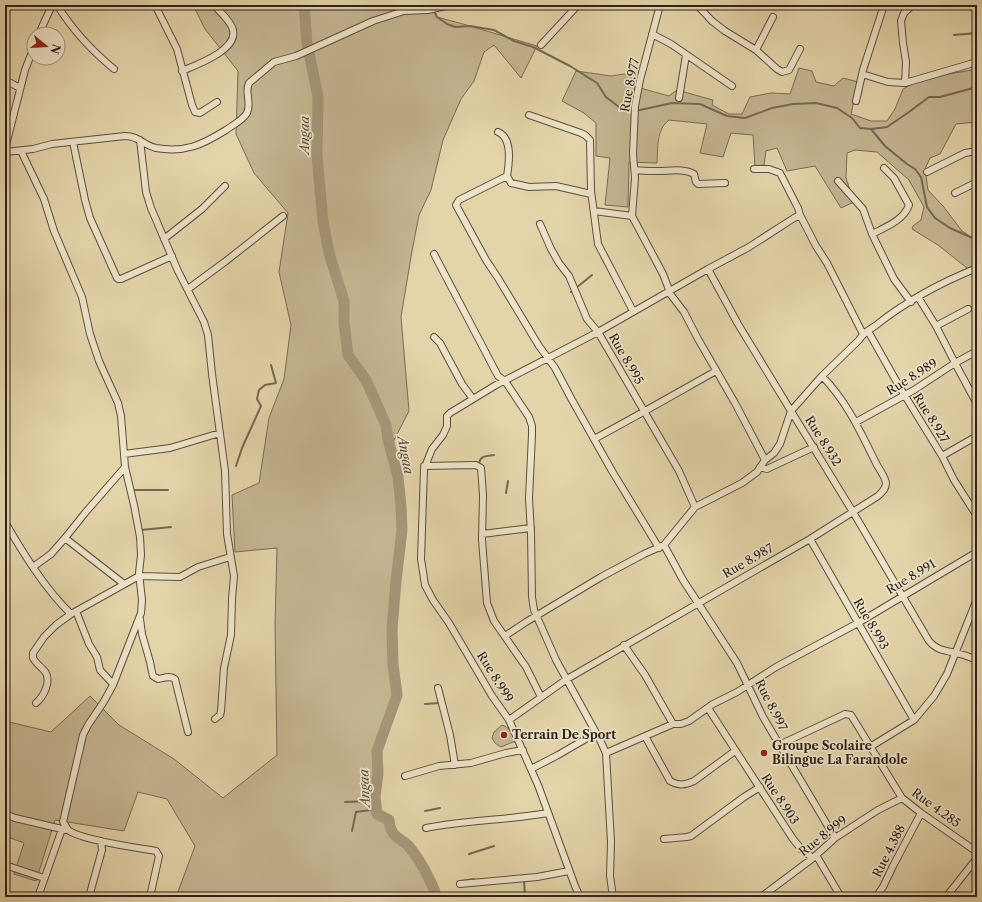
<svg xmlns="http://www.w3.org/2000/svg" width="982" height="902" font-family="'Libre Caslon Text',serif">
<rect width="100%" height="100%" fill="#e4d4aa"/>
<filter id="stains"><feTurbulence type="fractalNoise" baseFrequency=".005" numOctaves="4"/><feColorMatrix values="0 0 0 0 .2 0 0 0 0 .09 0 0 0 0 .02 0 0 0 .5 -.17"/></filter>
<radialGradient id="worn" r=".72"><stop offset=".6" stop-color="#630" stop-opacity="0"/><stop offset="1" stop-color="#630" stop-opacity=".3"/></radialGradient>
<!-- green -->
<path fill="#c5b692" stroke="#796c56" d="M193 5H433L437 17 463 24 537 46 521 78 494 45 484 52 474 81 461 99 443 140 431 190 419 215 412 251 401 317 409 411 390 448 398 477 401 506 402 530 396 581 392 629 393 664 397 695 377 751 378 773 375 797 377 813 389 820C391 841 402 836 411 849 422 863 431 881 437 897H176L195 846 167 799 138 792 124 831 55 820 36 881 14 874 24 843 5 836V721L51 732 90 696 119 725 174 759 223 798 277 755 275 624 277 548 235 552 232 495 259 483 269 418 284 379 291 325 279 272 288 213 254 173 236 134 238 71 205 29Z
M799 68 812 71 816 82 834 86 843 78 858 82 851 114 871 121H887L895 109 903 89 921 79 977 69V122L956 124 940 154 930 158 925 169 928 190 943 206 962 231 977 241V276L938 245 912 229 913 226 921 220 924 207 909 180 877 152 855 150 847 153 846 178 854 202 841 208 815 166 787 171 777 148 766 151 764 165 755 166 753 135 731 133 723 157 700 153 707 124 669 120C656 130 658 148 657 163L629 162 628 207 605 205 610 158 596 156V123L584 113 562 101 576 71 611 76 624 74 636 79 633 86 669 96 677 90 713 100 712 105 729 114H742L750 97 771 93 790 94Z
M502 725C510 727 513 735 516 742H513L501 747 495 743 492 738 494 732Z"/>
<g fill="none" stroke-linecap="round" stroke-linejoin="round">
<!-- stream -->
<path stroke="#766853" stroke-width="2" d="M431 5 437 17 447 24 455 27 470 26 494 30 514 41 533 47 570 66 597 83 606 97 624 111 640 110 672 103 700 104 727 116 745 118 772 108 793 104 816 103 837 108 852 118 860 128 871 129 887 127 909 112 929 97H940L977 87
M954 35 977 33
M871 129 885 146 907 164 915 169 921 177 927 207 935 218 950 228 977 240
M571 292 592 275
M479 463C481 455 487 456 494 455
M236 466 242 448 261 406 257 399 259 390 265 385 276 383 271 365
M132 490H168
M506 493 508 481
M141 530 171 527
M425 704 440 703
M345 802 370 801
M425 811 440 808
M352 831 356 812 371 810
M469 854 494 846
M524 880 525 897
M463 881 474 879"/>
<!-- river -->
<path stroke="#a69779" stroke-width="11" d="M304 5 307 43 318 97 317 155 323 222 329 253 344 301V322L348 355 366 380 386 425 388 439 398 477 401 506 402 530 396 581 392 629 393 664 397 695 377 751 378 773 375 797 377 814 389 820C391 841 402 836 411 849 422 863 431 881 437 897"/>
<!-- minor casing -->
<g stroke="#5b4e3f" stroke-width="8">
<path id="minor" d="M57 5C72 29 92 51 114 69
M155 5 177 49 192 105 195 112 200 113 217 102
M660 5 640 80 635 106 633 154 635 178 632 216 663 274 671 295 684 312 698 339 735 403 765 460
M697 5 712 21 725 31 756 50 777 69 782 72 789 70 800 49
M39 34 52 5
M652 34 671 44 732 86
M541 45 578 5
M756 50 773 17
M182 71C196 65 238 50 233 30 231 21 220 12 214 5
M862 74 888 82 905 83 977 62
M5 80 20 88
M905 83 906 62 903 43 901 21 904 13 913 5
M679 98 686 55
M856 101 863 70 884 5
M529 115 581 133 585 135 590 140 591 191 598 244 633 311
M498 132C513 138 509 164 507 176L511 183 529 187 556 186 591 194
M140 140 146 192 151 208 178 271 204 322 208 335 212 374 225 471 227 534 234 576 232 599 231 635 224 668 221 711 220 715 215 719
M73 142 85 200 90 218 117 278 118 279H121L172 256
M5 149 25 70 34 47
M21 151 44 199 54 231 82 297 90 334 99 361 118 403 121 416 125 467 134 505 140 537 141 555 139 573 142 600 141 613 113 685 103 703 88 725 83 735 63 822C65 824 66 827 68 830 80 840 139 848 156 851L159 856 150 897
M5 152 33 149 52 144 125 136C139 136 143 145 156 148 185 153 202 145 226 130 233 125 243 120 247 113 252 102 244 93 249 83L274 62 296 56 373 21 404 11 428 10 450 5
M754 169H769L780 173 798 208 800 215 816 246 827 263 863 334
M635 170C643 171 651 171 658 171 669 171 684 168 694 174L696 182 698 184 725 183
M927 172 965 153 977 151
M507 176 459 200 456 205 486 260 498 278 539 346 555 368 572 400 612 471 659 548
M838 181 863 209 872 234 894 279 911 302
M955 193 977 182
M594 211 632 216
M540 224 551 249 559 263 569 276 587 319 598 332 496 385 450 413 447 416V426L443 435 432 449 424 469 421 559 425 585 433 600 449 623 492 696 509 720 538 785 575 886 580 897
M872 234C886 227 904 220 909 205L894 178 884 168
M164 239 202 209 225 186
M434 254 498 376 505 381 529 417 532 426V435L529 498 531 533 532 597 534 610 556 660 600 740 606 753 673 724H681L689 721 713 704 737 692 776 667 858 623 977 552
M977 268C942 282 905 302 875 326 869 330 863 333 859 340L822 376 791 411 853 512 929 641C936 650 944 650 955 653 962 654 970 657 977 660
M708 269 738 324 791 411 780 444 774 453 765 460 757 472 742 483 695 507 679 471 598 332Z
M708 269 749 247 794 218 800 215
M188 289 226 261 283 216
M936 326 968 309
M868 331 899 386 942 456 954 480 977 516
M434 337 440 343 462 384 473 399
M977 351 955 363 977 404
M856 422 914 390 955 363 936 326 918 297
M594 439C635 417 675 394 716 371
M124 454 170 448 220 433
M942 456 977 436
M424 466 476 465 481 468 483 495 482 540 487 603 494 621 526 667 541 697
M760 467 767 469 814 447
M5 522C23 553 45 589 71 614L139 576 180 577 198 567 230 557
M482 534 531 528
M65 538 85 513 125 467
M810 539 914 720
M664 545 683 580 737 663 763 717 835 838
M33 567 51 554 65 538 124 584
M76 611 89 644 97 657 100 670 113 684
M140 619 142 634 150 662 152 672 153 676 158 679C164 678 170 675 175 679L188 732
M505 636 526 622 601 577 644 554 664 545 695 507
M624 645 645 675 673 724
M438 688 450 735 455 765
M36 703C43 697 51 683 46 673 43 668 36 664 33 658V653L44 637 56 625 71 614
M708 708 793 839 802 850 813 858
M509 720 567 679 810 539 878 496C882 492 886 489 886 483 885 476 878 468 875 461 859 429 847 402 822 376
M645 736 670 781C679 786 685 785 694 781L735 751
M779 745 845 714 851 715 902 798 921 813 977 852
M870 747 914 720 934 696 947 674 977 599
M606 753 611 842 610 876 613 897
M531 769 558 755 596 733
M405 776 439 766 471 763 506 753 523 750
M5 814 15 818 66 830
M426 828C467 820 508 820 548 813
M664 839 687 837 691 836 744 797 760 787
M816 855 841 897
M5 865 44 878
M460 884 537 877 569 871
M44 897 39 894 62 829
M89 897 102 850 101 841
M761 897 813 858 835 838 878 810 902 798
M876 897 883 887 893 866 921 813
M946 897 977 858"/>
</g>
<!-- minor -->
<use href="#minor" stroke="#ede3c8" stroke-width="6"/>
</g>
<!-- markers -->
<g fill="#8f2418" stroke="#ede3c8" stroke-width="1.5">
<circle cx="504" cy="735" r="4"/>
<circle cx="764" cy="753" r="4"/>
</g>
<g text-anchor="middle" stroke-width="3.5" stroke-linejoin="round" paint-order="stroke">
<!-- street labels -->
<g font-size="12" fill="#2d221b" stroke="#ede3c8">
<text transform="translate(630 85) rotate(-79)" y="4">Rue 8.977</text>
<text transform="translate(626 359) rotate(60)" y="4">Rue 8.995</text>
<text transform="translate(912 377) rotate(-32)" y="4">Rue 8.989</text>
<text transform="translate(931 418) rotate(58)" y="4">Rue 8.927</text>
<text transform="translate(823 441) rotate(58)" y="4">Rue 8.932</text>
<text transform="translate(748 561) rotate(-30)" y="4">Rue 8.987</text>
<text transform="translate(911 577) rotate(-31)" y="4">Rue 8.991</text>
<text transform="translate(871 624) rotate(60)" y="4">Rue 8.993</text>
<text transform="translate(495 677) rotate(58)" y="4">Rue 8.999</text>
<text transform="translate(771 705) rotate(63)" y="4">Rue 8.997</text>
<text transform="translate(780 799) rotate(57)" y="4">Rue 8.903</text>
<text transform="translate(936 808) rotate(36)" y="4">Rue 4.285</text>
<text transform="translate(823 836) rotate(-38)" y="4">Rue 8.999</text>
<text transform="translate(889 851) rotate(-63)" y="4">Rue 4.388</text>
</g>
<!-- poi labels -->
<g font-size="12" font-weight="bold" fill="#2d221b" stroke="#ede3c8" text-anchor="start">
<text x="512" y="739">Terrain De Sport</text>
<text x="772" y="750">Groupe Scolaire<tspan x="772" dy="14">Bilingue La Farandole</tspan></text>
</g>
<!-- water labels -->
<g font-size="13" font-style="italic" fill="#574b3c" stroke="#ede3c8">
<text transform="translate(304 135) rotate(-90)" y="5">Angaa</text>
<text transform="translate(406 455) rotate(79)" y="5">Angaa</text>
<text transform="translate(364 788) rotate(-92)" y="5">Angaa</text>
</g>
</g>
<!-- margin -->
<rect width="982" height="902" fill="none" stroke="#e4d4aa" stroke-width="20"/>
<rect x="6" y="6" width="970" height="890" fill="none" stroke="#2d221b" stroke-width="2"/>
<rect x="10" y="10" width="962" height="882" fill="none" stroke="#2d221b"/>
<!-- north arrow -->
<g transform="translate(46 46) rotate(108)"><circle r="19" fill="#ede3c8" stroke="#a09683"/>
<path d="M0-3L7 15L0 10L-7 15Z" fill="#8f2418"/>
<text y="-6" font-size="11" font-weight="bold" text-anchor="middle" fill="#2d221b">N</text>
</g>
<rect width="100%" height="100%" filter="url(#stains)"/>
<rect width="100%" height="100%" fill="url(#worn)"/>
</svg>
